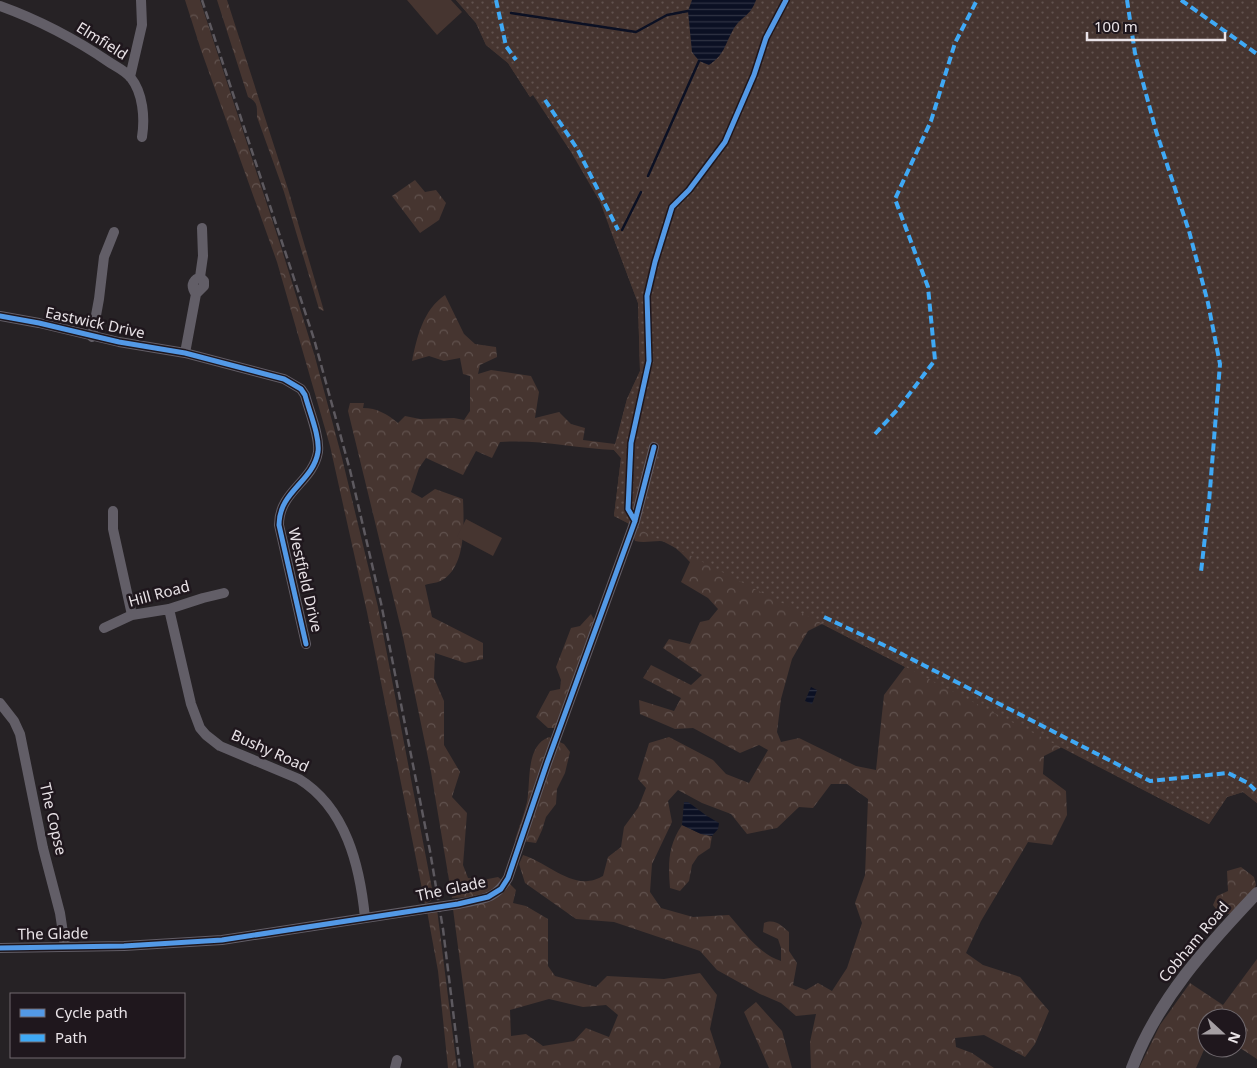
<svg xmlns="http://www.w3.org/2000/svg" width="1257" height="1068" font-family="'Noto Sans',sans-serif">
<defs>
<pattern id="forest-crowns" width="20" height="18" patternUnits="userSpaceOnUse" patternTransform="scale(1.25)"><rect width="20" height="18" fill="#463530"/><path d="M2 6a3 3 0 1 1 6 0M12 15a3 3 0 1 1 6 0" fill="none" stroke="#61524e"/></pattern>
<pattern id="park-dots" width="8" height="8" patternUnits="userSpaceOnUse" patternTransform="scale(1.25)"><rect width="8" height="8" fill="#463530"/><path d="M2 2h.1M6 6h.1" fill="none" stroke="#61524e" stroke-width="1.8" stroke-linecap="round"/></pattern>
<pattern id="water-rules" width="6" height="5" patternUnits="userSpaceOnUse" patternTransform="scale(1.25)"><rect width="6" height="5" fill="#0b1023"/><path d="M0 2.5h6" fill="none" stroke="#2f3343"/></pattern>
</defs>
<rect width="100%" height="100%" fill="#262225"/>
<!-- forest -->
<path fill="url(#forest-crowns)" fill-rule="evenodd" d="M185 0H200L282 250 315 357 342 458 378 607 434 899 425 904 367 612 330 446 277 262 201 50Z
M217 0H227L288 189 324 311 319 309 284 192 257 117C257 107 258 102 248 97Z
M456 0H1257V803L1243 792 1227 797 1209 824 1062 747 1044 756 1043 774 1066 791 1067 815 1052 845 1028 842 981 921 966 953 983 965 1020 977 1049 1011 1035 1044 1025 1057 984 1035 955 1038 956 1047 972 1053 994 1068H811L810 1042 816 1014 796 1016 781 1003 760 994 717 970 700 951 614 922 576 919 525 883 519 864 523 855C543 861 568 884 588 881 593 881 599 878 603 876L608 857 621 847 624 827 638 808 646 788 638 779 649 743 669 737 713 760 726 774 749 783 768 750 759 745 740 753 693 728 675 729 640 714 639 700 674 711 681 698 643 678 651 665 691 685 702 675 663 648 669 639 690 644 700 622 709 620 718 609 708 598 681 582 690 562C682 554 671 541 660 541 651 541 644 543 635 541L633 534 636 527 614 516 621 458 614 450C576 448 537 439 500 442L492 458 476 451 463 475 426 458 419 468 411 492 422 498 435 489 463 499C464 523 466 564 444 579 439 583 431 583 425 585L432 617 483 643V659L465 663 435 653 434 678 444 701V745L460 772 452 797 467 813 463 865 468 878 483 880 498 877 503 881C488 899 473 897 452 898L431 772 403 637 348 411 350 403H364L363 408C377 408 387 414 398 423L405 416 420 419 454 418 464 420 470 411V376L463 374 460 358 444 361 429 356 412 361C417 337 423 310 445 295L464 334 475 344 496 347 497 357 480 365 478 374 491 370 531 376 539 392 535 418 559 412 571 424 585 428 583 440 615 444 627 399 640 371 638 303 609 226 614 216 540 89 530 97 508 63 486 45 476 23ZM822 624 905 667 884 695 876 770 856 766 799 738 781 742 777 732 781 699 792 659 808 631ZM831 784H847L868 799 865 875 855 903 862 923 847 968 832 991 818 983 806 990 793 985 797 963 789 951V932C782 926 775 918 764 923L763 932 778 939 781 948V961C759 954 744 932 729 915L693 917 661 908 650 892 652 864 672 822 668 801 678 790 702 803 731 814 747 834 777 828 799 807 813 808Z
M415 180 425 192 436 190 446 203 439 220 420 233 392 196Z
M591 614 595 621 556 728H548L536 717 550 691 560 689 561 680 556 667 571 628 580 626Z
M549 737 564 744 570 752 565 773 557 789 556 804 546 817 542 830 536 843 515 840C519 827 524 814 527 802 531 782 525 746 549 737Z
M682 825 701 834 712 836 710 848 698 856 692 865 689 881 680 891 670 888C668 863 668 846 682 825Z
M1241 867 1254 877 1256 885 1253 891 1230 914H1220L1213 905 1217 896 1228 891 1227 871Z
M509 883 516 890 513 903 526 906 548 919V966L555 976 596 987 607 976 664 979 700 973 717 995 710 1029 721 1063 719 1068H474L453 909C478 904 493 905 509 883ZM549 999 583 1007 606 1005 618 1015 609 1037 586 1028 574 1041 543 1046 526 1034 511 1036 510 1010Z
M437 909 457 1068H448L438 971 427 911Z
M1257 959V1059L1237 1046V1018H1207V1043L1196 1068H1139L1160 1025 1190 983 1223 1005Z
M756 1002 782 1031 792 1068H769L744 1012Z"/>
<!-- park -->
<path fill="url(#park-dots)" d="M456 0H1257V803L1243 792 1227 797 1209 824 614 516 621 458 614 450 627 399 640 371 638 303 600 202 571 152 533 95 530 97 508 63 486 45 476 23Z"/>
<!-- pitch -->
<path fill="#463530" d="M407 0H451L462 12 437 35Z
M466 519 502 538 493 556 457 537Z"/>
<!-- water -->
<path fill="url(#water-rules)" d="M692 0H756C751 16 740 17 733 30 724 46 725 54 709 65L699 61 692 52 688 11Z
M811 687 817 690 812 704 805 701Z
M684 802H688L707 816 719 823 718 829 712 836 701 834 682 825Z"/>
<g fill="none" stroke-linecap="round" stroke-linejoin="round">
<!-- stream -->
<path stroke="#0b1023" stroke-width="2.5" d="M511 13 636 32 667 15 688 11
M648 176 699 61
M622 230 641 192"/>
<!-- minor -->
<path stroke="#625e67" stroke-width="10" d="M0 6C39 20 75 39 109 62 115 66 126 71 131 78 143 93 145 118 142 137
M130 77 142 25 141 0
M196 294 204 286V281L200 277
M0 316 39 323 119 342 185 353 284 379 301 389 305 395C309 411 320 436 318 452 313 482 279 491 279 525L306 644
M92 337 99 299 104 257 114 232
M185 353 196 294C191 287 191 281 200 277L203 256 202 228
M113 511V529L132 615
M169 609 191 704 200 728 206 735 220 746 299 779C346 808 360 866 365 918
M104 628 132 615 169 609 203 598 224 593
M0 703 14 721 20 734 43 848 60 913 65 946
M458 904C482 899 495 900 508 878L547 763 635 521 654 447
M0 948 124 946 222 940 424 909
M395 1068 397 1060"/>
<!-- tertiary -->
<path stroke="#625e67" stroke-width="12" d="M1132 1068C1158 999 1207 946 1257 893"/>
<!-- rail -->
<path stroke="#5d595f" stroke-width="2.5" stroke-dasharray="8 4" stroke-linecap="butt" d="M202 0 314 339 350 470 381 603 430 851 443 929 460 1068"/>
<!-- minor-bridge -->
<path stroke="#625e67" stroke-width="10" d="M424 909 458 904"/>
<!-- quiet -->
<path stroke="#3fa9f5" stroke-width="4" stroke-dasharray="8 4" stroke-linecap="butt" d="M496 0 506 46 516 60
M1127 0 1135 53 1156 131 1189 231 1208 303 1220 364 1209 502 1201 572
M1181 0 1257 54
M545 100 578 150 618 230
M875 434 898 409 935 360 928 287 895 199 931 121 955 43 977 0
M824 617 892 649 1150 781 1228 773 1248 783 1257 792"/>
<!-- cycleway casing -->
<g stroke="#1f171d" stroke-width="8">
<path id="cycleway" d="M0 316 39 323 119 342 185 353 284 379 301 389 305 395C309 411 320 436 318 452 313 482 279 491 279 525L306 644
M635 521 628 509 631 443 649 361 647 296 655 262 672 207 689 190 725 142 754 75 766 38 786 0
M0 948 124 946 222 940 458 904 488 897 501 889 508 878 547 763 635 521 654 447"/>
</g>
<!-- cycleway -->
<use href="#cycleway" stroke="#5399e6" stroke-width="5"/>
</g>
<g text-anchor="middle" stroke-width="5" stroke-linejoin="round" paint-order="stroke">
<!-- street labels -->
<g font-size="15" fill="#e9e3e7" stroke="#1f171d">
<text transform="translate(102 41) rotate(32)" y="5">Elmfield</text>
<text transform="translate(95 323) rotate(12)" y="5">Eastwick Drive</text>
<text transform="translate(305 580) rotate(77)" y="5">Westfield Drive</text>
<text transform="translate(159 594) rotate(-15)" y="5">Hill Road</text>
<text transform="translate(270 751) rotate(24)" y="5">Bushy Road</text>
<text transform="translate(53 819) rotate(77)" y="5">The Copse</text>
<text transform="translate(451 889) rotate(-12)" y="5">The Glade</text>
<text transform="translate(53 934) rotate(-1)" y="5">The Glade</text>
<text transform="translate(1194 942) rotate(-50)" y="5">Cobham Road</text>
</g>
</g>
<!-- legend -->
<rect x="10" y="993" width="175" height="65" fill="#1f171d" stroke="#70696e"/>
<rect x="20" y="1009" width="25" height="8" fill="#5399e6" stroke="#70696e"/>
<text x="55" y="1018" font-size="15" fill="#e9e3e7">Cycle path</text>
<rect x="20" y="1034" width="25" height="8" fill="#3fa9f5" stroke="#70696e"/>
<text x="55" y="1043" font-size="15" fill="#e9e3e7">Path</text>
<!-- north arrow -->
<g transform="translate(1222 1033) rotate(111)"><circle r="24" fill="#1f171d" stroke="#70696e"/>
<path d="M0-4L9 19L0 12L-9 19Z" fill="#a59fa3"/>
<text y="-8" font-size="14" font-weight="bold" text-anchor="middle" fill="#e9e3e7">N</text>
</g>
<!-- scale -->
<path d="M1087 32v8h138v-8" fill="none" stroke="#e9e3e7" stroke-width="2.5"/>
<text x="1094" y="32" font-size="15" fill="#e9e3e7" stroke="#1f171d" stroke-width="4" paint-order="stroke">100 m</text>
</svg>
